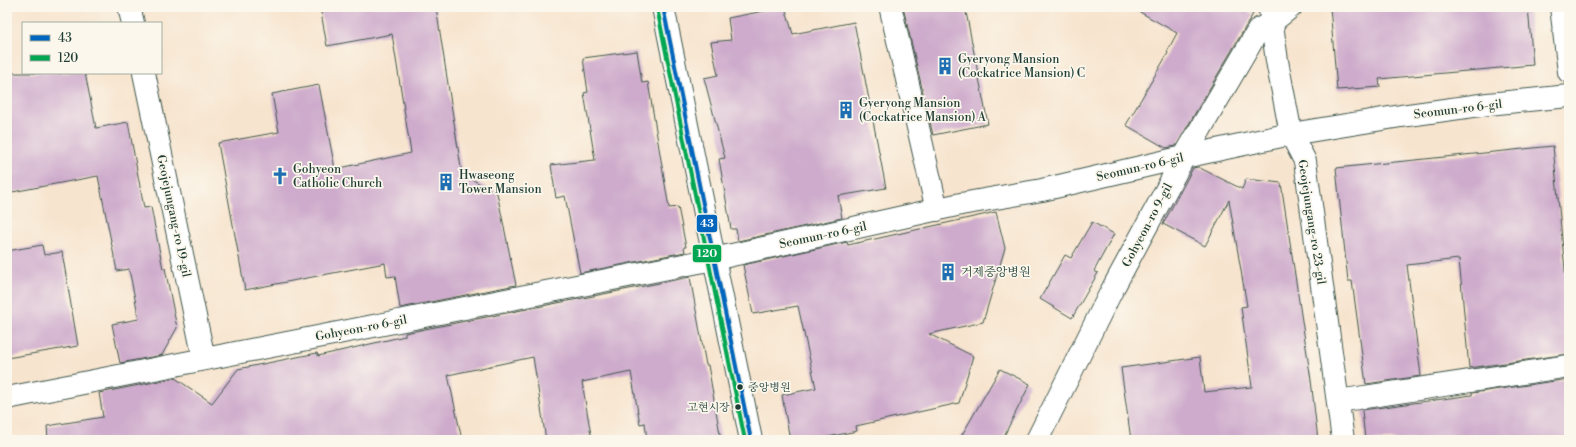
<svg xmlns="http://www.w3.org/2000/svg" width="1576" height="447" font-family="'Libre Bodoni','Noto Serif KR',serif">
<rect width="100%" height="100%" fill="#fbf7ec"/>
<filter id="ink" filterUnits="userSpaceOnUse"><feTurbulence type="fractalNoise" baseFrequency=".025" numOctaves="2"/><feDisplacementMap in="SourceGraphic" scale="8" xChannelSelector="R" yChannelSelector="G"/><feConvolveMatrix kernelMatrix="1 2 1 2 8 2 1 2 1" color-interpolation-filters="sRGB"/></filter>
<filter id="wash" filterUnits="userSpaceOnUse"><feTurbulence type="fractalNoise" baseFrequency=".012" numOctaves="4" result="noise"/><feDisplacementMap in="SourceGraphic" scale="16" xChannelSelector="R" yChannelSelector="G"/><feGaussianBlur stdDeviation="0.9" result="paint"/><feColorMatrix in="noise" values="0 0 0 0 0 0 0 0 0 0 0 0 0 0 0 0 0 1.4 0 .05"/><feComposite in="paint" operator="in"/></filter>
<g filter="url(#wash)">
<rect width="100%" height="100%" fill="#f7e4ce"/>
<g id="blocks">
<!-- building -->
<path fill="#ceabcc" d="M320 7H436L462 174 497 193 516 285 400 308 395 276 387 277 385 263 245 290 218 143 279 132 272 94 319 85 335 169 411 153 392 34 327 46Z
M785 7 793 34 854 22 886 188 838 196 842 218 738 241 736 229H731L719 159 725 158 704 78 718 75 711 42 731 40 728 18Z
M903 7H965L988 124 933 135Z
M1131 7H1240L1253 14 1176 146 1166 148 1126 125 1168 53 1167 52 1177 33Z
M1330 7H1528L1533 65 1379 79 1380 87 1337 90Z
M637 51 642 83 648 82 669 208 678 207 686 247H684L685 252 580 273 565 196 556 198 551 165 595 160 584 93 588 92 583 58Z
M7 73H85L96 128 128 122 144 208 151 207 163 269 165 268 177 328 162 355 120 363 112 324 139 319 129 269 117 271 98 176 7 193Z
M1553 146 1569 311V354L1469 368 1459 259 1407 265 1421 376 1366 384 1352 281H1348L1336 168Z
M1198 167 1242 189 1246 179 1281 183 1311 380 1318 440H1131L1121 368 1200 357 1204 392 1252 387 1241 307 1247 306 1229 200 1205 246 1163 224 1193 168Z
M996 212 1005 248 983 322 929 334 973 356 959 403 856 426 857 431 813 440H790L782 395 816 388 798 306 753 314 743 265 847 242 848 245Z
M1092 222 1114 234 1094 271 1098 273 1072 318 1040 299 1065 255 1071 258Z
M42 245 44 255 62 252 78 346 7 358V251Z
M690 277 706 365H708L721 440H647L645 423 640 424 631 372 582 382 591 435 558 440H546L533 357 448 375 462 440H48L47 426 103 417 99 393 175 378 212 403 238 369 317 353 318 356 405 336V333Z
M1000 369 1030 384 1002 440H959Z
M1569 379V440H1365L1362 410 1472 395V393Z"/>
</g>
</g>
<g filter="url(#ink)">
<use href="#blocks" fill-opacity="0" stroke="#3f564b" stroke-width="1"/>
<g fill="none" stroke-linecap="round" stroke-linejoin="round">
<!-- minor casing -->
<g stroke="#3f564b" stroke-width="24">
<path id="minor" d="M129 7 133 23
M1561 7 1569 72
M891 10 937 210
M1270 10 1277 61 1291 134 1305 161 1343 440
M144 73 204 359
M7 398 714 259 961 204 1042 190 1184 157 1291 134 1401 116 1488 104 1569 96
M1338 401 1569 366
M1037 440 1112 290 1184 157 1259 29 1271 23 1291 7"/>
</g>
<!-- tertiary casing -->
<g stroke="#3f564b" stroke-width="24">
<path id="tertiary" d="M663 7 751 440"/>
</g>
<!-- minor -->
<use href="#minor" stroke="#fff" stroke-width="22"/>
<!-- tertiary -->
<use href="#tertiary" stroke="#fff" stroke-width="22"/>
<!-- bus-1 casing -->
<g stroke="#fbf7ec" stroke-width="7">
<path id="bus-1" d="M663 7 751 440"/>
</g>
<!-- bus-2 casing -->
<g stroke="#fbf7ec" stroke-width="7">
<path id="bus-2" d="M657 8 745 440"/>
</g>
<!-- bus-1 -->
<use href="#bus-1" stroke="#0065bd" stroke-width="4"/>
<!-- bus-2 -->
<use href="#bus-2" stroke="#00a651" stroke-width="4"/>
</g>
</g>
<!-- icons -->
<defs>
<g id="building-bare" transform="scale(1.38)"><path d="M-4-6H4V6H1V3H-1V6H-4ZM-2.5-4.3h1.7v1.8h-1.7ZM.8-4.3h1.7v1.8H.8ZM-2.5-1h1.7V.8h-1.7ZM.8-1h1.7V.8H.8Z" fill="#1f6fb2" stroke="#fbf7ec" stroke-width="2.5" paint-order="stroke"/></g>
<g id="church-bare" transform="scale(1.38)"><path d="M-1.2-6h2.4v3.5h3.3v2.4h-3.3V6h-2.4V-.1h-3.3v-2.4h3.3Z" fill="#1f6fb2" stroke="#fbf7ec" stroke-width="2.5" paint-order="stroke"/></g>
</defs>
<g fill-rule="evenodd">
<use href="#building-bare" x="945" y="66"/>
<use href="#building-bare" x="846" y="110"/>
<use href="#church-bare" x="280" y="176"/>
<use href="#building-bare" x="446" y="182"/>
<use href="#building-bare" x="948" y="272"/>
</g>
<!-- markers -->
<g fill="#1f3d34" stroke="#fbf7ec" stroke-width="1.5">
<circle cx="740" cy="387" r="3.5"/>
<circle cx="738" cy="407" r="3.5"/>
</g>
<g text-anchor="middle" stroke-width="3.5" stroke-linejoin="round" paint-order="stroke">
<!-- bus labels -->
<g font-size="11" fill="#1f3d34" stroke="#fbf7ec" text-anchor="start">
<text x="748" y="391">중앙병원</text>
<text x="730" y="411" text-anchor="end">고현시장</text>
</g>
<!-- poi labels -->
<g font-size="12" fill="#1f3d34" stroke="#fbf7ec" text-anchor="start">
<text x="958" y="63">Gyeryong Mansion<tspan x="958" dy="14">(Cockatrice Mansion) C</tspan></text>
<text x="859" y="107">Gyeryong Mansion<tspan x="859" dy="14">(Cockatrice Mansion) A</tspan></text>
<text x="293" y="173">Gohyeon<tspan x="293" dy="14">Catholic Church</tspan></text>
<text x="459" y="179">Hwaseong<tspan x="459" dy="14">Tower Mansion</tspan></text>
<text x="961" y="276">거제중앙병원</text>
</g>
<!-- street labels -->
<g font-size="12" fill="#1f3d34" stroke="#fbf7ec">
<text transform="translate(1458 109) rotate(-7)" y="4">Seomun-ro 6-gil</text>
<text transform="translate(1140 167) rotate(-13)" y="4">Seomun-ro 6-gil</text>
<text transform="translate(174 216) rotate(78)" y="4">Geojejungang-ro 19-gil</text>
<text transform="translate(1312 222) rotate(81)" y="4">Geojejungang-ro 23-gil</text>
<text transform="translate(1147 225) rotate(-62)" y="4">Gohyeon-ro 9-gil</text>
<text transform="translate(823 235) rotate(-12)" y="4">Seomun-ro 6-gil</text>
<text transform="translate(361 328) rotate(-11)" y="4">Gohyeon-ro 6-gil</text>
</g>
</g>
<g stroke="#fbf7ec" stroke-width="1.5">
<rect x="696" y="214" width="22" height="19" rx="4" fill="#0065bd"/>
<rect x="692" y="244" width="30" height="19" rx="4" fill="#00a651"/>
</g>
<g font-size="11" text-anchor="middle" font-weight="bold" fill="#fff">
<text x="707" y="227">43</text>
<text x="707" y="257">120</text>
</g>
<!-- margin -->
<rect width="1576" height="447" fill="none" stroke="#fbf7ec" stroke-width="24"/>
<!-- legend -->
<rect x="22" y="22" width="140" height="52" fill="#fbf7ec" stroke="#a3ada2"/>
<rect x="30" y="35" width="20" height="6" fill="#0065bd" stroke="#a3ada2"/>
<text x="58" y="42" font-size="12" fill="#1f3d34">43</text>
<rect x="30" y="55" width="20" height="6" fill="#00a651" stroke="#a3ada2"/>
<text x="58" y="62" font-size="12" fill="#1f3d34">120</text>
</svg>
